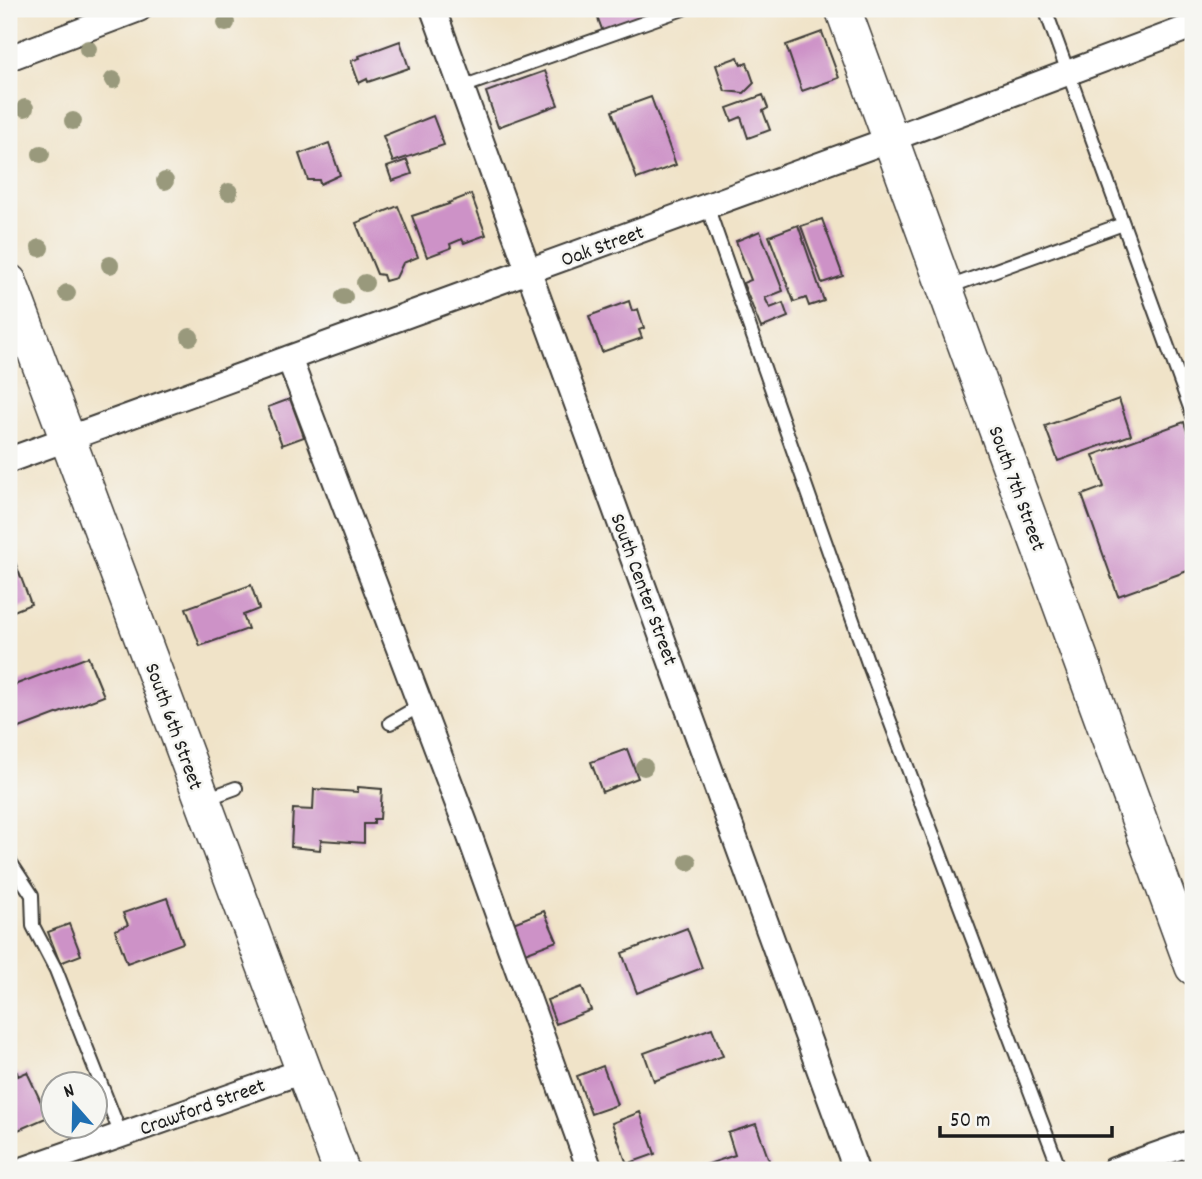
<svg xmlns="http://www.w3.org/2000/svg" width="1202" height="1179" font-family="Dekko,sans-serif">
<rect width="100%" height="100%" fill="#f6f6f2"/>
<filter id="ink" filterUnits="userSpaceOnUse"><feTurbulence type="fractalNoise" baseFrequency=".0143" numOctaves="2"/><feDisplacementMap in="SourceGraphic" scale="14" xChannelSelector="R" yChannelSelector="G"/><feConvolveMatrix kernelMatrix="1 2 1 2 8 2 1 2 1" color-interpolation-filters="sRGB"/></filter>
<filter id="wash" filterUnits="userSpaceOnUse"><feTurbulence type="fractalNoise" baseFrequency=".00686" numOctaves="4" result="noise"/><feDisplacementMap in="SourceGraphic" scale="28" xChannelSelector="R" yChannelSelector="G"/><feGaussianBlur stdDeviation="1.57" result="paint"/><feColorMatrix in="noise" values="0 0 0 0 0 0 0 0 0 0 0 0 0 0 0 0 0 1.4 0 .05"/><feComposite in="paint" operator="in"/></filter>
<g filter="url(#wash)">
<rect width="100%" height="100%" fill="#f0e3c8"/>
<g id="blocks">
<!-- building -->
<path fill="#cd92c7" d="M608 9H664L603 32 596 13Z
M822 32 839 78 802 91 786 45Z
M400 41 409 68 368 82 367 79 359 83 351 61 360 58 359 56Z
M738 57 741 65 747 63 754 83 744 93 725 91 716 65Z
M545 71 558 105 498 127 486 92Z
M763 95 768 108 763 111 770 130 748 138 741 117 732 121 727 108Z
M651 97 676 165 637 179 612 111Z
M433 116 444 145 393 162 383 136Z
M329 143 340 175 320 184 319 180H308L299 154Z
M407 160 412 174 392 181 387 167Z
M471 194 486 235 464 243 462 239 450 244 451 248 427 257 412 216 449 204 448 203Z
M398 206 418 257 403 263 396 278 385 281 383 275 377 274 356 223Z
M822 219 843 276 822 283 801 226Z
M798 225 824 301 809 306 806 298 794 302 769 236Z
M760 231 783 291 765 298 770 308 783 303 788 317 761 328 743 283 751 280 736 241Z
M629 301 632 311 638 309 644 328 639 330 642 338 602 352 589 316Z
M290 399 304 437 282 445 268 407Z
M1119 399 1131 435 1058 461 1045 426Z
M1184 422 1193 450V569L1118 596 1082 495 1104 487 1093 455Z
M12 554 31 604 9 613V556Z
M251 585 259 609 243 615 248 629 200 646 186 608Z
M88 657 104 696 9 732V687Z
M627 749 638 778 602 792 591 762Z
M358 787 382 789 380 819H374V824H364V843L321 840 320 850 291 847 293 809 313 810 314 789 358 792Z
M167 898 183 943 127 963 115 930 128 925 123 913Z
M544 911 557 941 525 953 513 923Z
M69 924 81 955 60 963 48 932Z
M687 928 702 968 637 993 622 953Z
M582 987 591 1010 556 1024 547 1000Z
M712 1028 723 1056 654 1081 644 1053Z
M603 1066 617 1105 591 1114 577 1076Z
M9 1067 12 1074 17 1072 18 1076 27 1072 48 1117 9 1134Z
M94 1087 104 1111 94 1115Z
M640 1112 655 1154 627 1164 612 1123Z
M756 1124 771 1166 757 1170H707L705 1165 735 1155 728 1133Z"/>
</g>
</g>
<g filter="url(#ink)">
<use href="#blocks" fill-opacity="0" stroke="#3c3a36" stroke-width="2"/>
<g fill="none" stroke-linecap="round" stroke-linejoin="round">
<!-- lane casing -->
<g stroke="#3c3a36" stroke-width="16">
<path id="lane" d="M1045 9 1193 416
M462 87 683 9
M707 206 868 663 1060 1170
M946 288 1123 224
M390 723 421 705
M206 799 236 788
M9 860 32 895 33 926 56 970 121 1135"/>
</g>
<!-- street casing -->
<g stroke="#3c3a36" stroke-width="28">
<path id="street" d="M433 9 856 1170
M9 58 139 9
M289 358 465 823 590 1170
M9 460 891 139 1193 26
M22 1170 303 1071
M1114 1170 1193 1142"/>
</g>
<!-- secondary casing -->
<g stroke="#3c3a36" stroke-width="38">
<path id="secondary" d="M843 9 1193 967
M9 282 341 1170"/>
</g>
<!-- lane -->
<use href="#lane" stroke="#fff" stroke-width="12"/>
<!-- street -->
<use href="#street" stroke="#fff" stroke-width="24"/>
<!-- secondary -->
<use href="#secondary" stroke="#fff" stroke-width="35"/>
</g>
<!-- trees -->
<g fill="#99997b">
<circle cx="226" cy="23" r="9"/>
<circle cx="88" cy="49" r="9"/>
<circle cx="113" cy="80" r="9"/>
<circle cx="25" cy="108" r="9"/>
<circle cx="73" cy="121" r="9"/>
<circle cx="41" cy="154" r="9"/>
<circle cx="165" cy="181" r="9"/>
<circle cx="229" cy="192" r="9"/>
<circle cx="40" cy="248" r="9"/>
<circle cx="110" cy="265" r="9"/>
<circle cx="365" cy="283" r="9"/>
<circle cx="67" cy="293" r="9"/>
<circle cx="344" cy="297" r="9"/>
<circle cx="190" cy="337" r="9"/>
<circle cx="644" cy="767" r="9"/>
<circle cx="688" cy="862" r="9"/>
</g>
</g>
<g text-anchor="middle" stroke-width="5" stroke-linejoin="round" paint-order="stroke">
<!-- street labels -->
<g font-size="21" fill="#1c1c1c" stroke="#f6f6f2">
<text transform="translate(602 245) rotate(-20)" y="7">Oak Street</text>
<text transform="translate(1018 488) rotate(70)" y="7">South 7th Street</text>
<text transform="translate(645 589) rotate(70)" y="7">South Center Street</text>
<text transform="translate(175 726) rotate(70)" y="7">South 6th Street</text>
<text transform="translate(202 1106) rotate(-20)" y="7">Crawford Street</text>
</g>
</g>
<!-- margin -->
<rect width="1202" height="1179" fill="none" stroke="#f6f6f2" stroke-width="35"/>
<!-- north arrow -->
<g transform="translate(74 1105) rotate(340)"><circle r="33" fill="#f6f6f2" stroke="#9f9f9c" stroke-width="2"/>
<path d="M0-5L12 26L0 18L-12 26Z" fill="#1f6fb2"/>
<text y="-10" font-size="19" font-weight="bold" text-anchor="middle" fill="#1c1c1c">N</text>
</g>
<!-- scale -->
<path d="M940 1126v10h172v-10" fill="none" stroke="#1c1c1c" stroke-width="3.5"/>
<text x="950" y="1126" font-size="21" fill="#1c1c1c" stroke="#f6f6f2" stroke-width="5" paint-order="stroke">50 m</text>
</svg>
